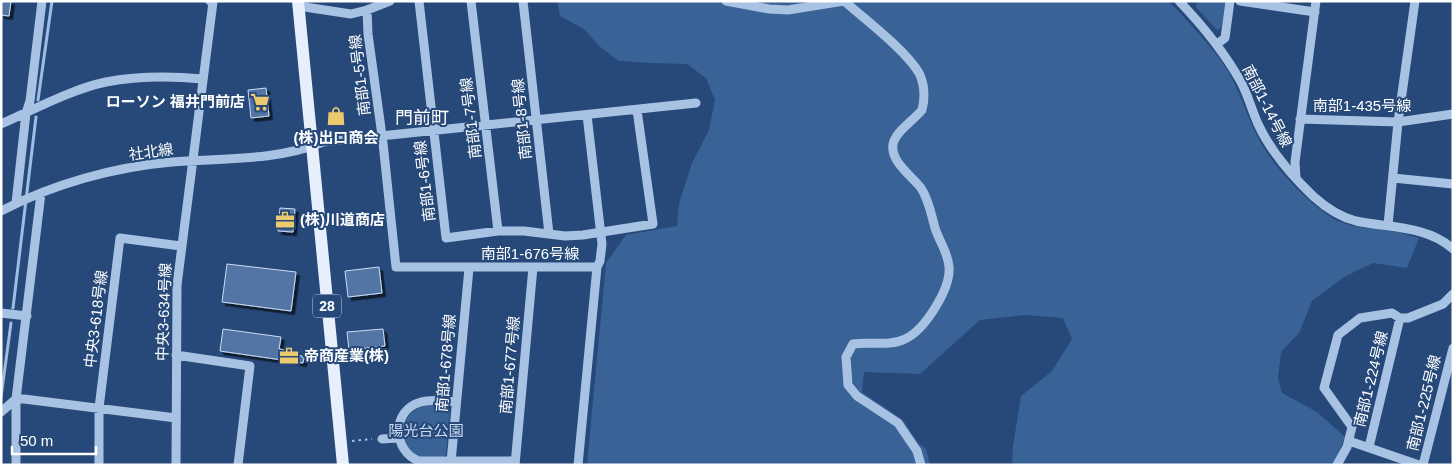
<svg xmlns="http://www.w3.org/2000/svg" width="1454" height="466" font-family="Helvetica,'Noto Sans JP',sans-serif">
<defs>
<filter id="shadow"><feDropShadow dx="3.5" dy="3.5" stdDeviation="0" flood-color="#0009"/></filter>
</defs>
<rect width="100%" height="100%" fill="#264979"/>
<!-- green -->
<path fill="#396296" d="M557 1H1169C1189 23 1212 46 1228 71 1241 94 1248 120 1261 143 1275 168 1312 208 1338 221 1356 229 1378 228 1397 232 1405 234 1412 236 1419 238L1407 268 1373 263 1344 277 1312 301 1299 333 1281 352 1278 378 1282 393 1317 412 1345 437 1336 461 1332 465H1012L1013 446 1021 396 1052 371 1072 339 1063 318 1026 315 980 320 920 374 864 372 862 392 903 420 918 443 926 449 930 465H587L606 263 626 235 677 226 679 204 692 163 709 130 715 100 706 78 687 64 650 63 619 61 599 46 584 29 560 16Z
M1197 1H1226L1221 28 1217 30 1196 7Z
M429 405 447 406 450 410 446 455 442 458C435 458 425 459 418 456 391 446 401 408 429 405Z"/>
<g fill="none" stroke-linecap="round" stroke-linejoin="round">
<!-- stream -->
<path stroke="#9dbde4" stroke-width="3" d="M38 100 52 1
M13 308 36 117
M1 397 11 323"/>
</g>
<!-- building -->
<path fill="#5275a5" stroke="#cbdcf3" filter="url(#shadow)" d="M1 1H11L9 16 1 15Z
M266 88 269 116 251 118 248 90Z
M280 208 295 209 293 232 278 231Z
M227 264 296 272 291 311 222 302Z
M379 267 382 293 348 297 345 271Z
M223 329 281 337 279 349 293 351V354L302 356V357L304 358 303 363 220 351Z
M383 329 385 346 349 350 347 332Z"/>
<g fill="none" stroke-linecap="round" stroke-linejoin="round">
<!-- path -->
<path stroke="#a8c2e3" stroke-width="2" stroke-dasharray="2.5 4" stroke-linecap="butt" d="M352 441 372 439"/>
<!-- minor -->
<path stroke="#a8c2e3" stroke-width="9" d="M419 1 446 238 498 231H524L565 236 583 235 653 224 637 110
M471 1 498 231
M523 1 549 234
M726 1 769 9 788 10 844 1
M844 1C864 18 909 53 920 75 925 87 925 98 922 110 914 120 896 131 893 144 890 162 912 176 921 188 929 200 931 214 935 228 939 241 948 252 949 267 951 288 925 330 905 339 889 347 870 341 853 344L846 357 848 385 857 396 898 423 917 451 921 465
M1179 1C1203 26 1224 52 1241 82 1248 95 1252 111 1258 124 1271 152 1291 175 1313 196 1325 207 1340 217 1356 221 1387 228 1427 225 1453 249
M1240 1 1315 12
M298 6 351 14 367 10 390 1
M367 10 368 34 383 143 396 267H597L578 465
M1217 44 1225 38 1230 1
M587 115 602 244 600 261 597 267
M1300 119 1398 122 1453 114
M1 124C33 110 72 89 106 82 137 76 171 76 203 79
M1296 178 1295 162 1316 1
M1393 178 1453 184
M16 203 26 113 30 101 42 1
M1 211C53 184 114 167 172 162 221 158 277 161 323 142L696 103
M1388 225 1398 122 1415 1
M1 313 27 316
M176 355 250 366 238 465
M456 402C445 401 432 399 421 402 391 410 392 451 419 461H515
M1 412 16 399H24L176 418
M382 439 399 438
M1349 441 1419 465
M1369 447 1400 318
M451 462 469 268
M16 465V399L41 193
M99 465V408L120 238 181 246
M176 465 177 285 213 2 210 1
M515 465 533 267
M1337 465 1347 447 1352 427 1324 388 1338 335 1360 318 1392 313 1400 318H1408L1443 304 1453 294
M1423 465 1453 348"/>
<!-- major -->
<path stroke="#e8effc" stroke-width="12" d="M298 1 343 465"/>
</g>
<!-- icons -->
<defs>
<g id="supermarket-bare" transform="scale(1.5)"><path d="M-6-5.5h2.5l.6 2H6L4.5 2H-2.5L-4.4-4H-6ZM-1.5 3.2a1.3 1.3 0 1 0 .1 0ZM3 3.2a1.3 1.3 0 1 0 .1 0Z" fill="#ecc96e" stroke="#264979" stroke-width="2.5" paint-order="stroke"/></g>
<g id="shop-bare" transform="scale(1.5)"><path d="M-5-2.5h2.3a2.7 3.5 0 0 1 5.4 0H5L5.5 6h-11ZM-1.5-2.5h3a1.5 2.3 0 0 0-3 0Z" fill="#ecc96e" stroke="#264979" stroke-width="2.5" paint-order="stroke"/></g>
<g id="office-bare" transform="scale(1.5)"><path d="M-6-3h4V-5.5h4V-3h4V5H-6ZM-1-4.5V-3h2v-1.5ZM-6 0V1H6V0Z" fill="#ecc96e" stroke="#264979" stroke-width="2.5" paint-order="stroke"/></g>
</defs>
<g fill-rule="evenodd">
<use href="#supermarket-bare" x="260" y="102"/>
<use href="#shop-bare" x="336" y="116"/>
<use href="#office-bare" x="285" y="220"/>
<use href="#office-bare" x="289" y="356"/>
</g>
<g text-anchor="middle" stroke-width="4" stroke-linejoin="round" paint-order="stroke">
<!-- shield labels -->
<rect fill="#264979" stroke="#bec8d7" stroke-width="1" x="313" y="294.5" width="28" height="23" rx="4"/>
<g font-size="14" font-weight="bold" fill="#fff">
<text x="327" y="311">28</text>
</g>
<!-- street labels -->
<g font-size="15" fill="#fff" stroke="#264979">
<text transform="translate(360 75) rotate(-97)" y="5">南部1-5号線</text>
<text transform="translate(1267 106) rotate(63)" y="5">南部1-14号線</text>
<text x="1362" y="111">南部1-435号線</text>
<text transform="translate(471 118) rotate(-97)" y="5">南部1-7号線</text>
<text transform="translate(522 119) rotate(-96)" y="5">南部1-8号線</text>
<text transform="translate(151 152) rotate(-8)" y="5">社北線</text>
<text transform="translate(425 181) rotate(-97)" y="5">南部1-6号線</text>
<text x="530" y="259">南部1-676号線</text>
<text transform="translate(164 312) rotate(-88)" y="5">中央3-634号線</text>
<text transform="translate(96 319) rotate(-83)" y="5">中央3-618号線</text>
<text transform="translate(446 363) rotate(-85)" y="5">南部1-678号線</text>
<text transform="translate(510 365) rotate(-85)" y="5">南部1-677号線</text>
<text transform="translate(1371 379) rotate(-76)" y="5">南部1-224号線</text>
<text transform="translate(1424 403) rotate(-76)" y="5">南部1-225号線</text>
</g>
<!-- poi labels -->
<g font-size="15" font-weight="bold" fill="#fff" stroke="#264979" text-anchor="start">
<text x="245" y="107" text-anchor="end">ローソン 福井門前店</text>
<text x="336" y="143" text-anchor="middle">(株)出口商会</text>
<text x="300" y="225">(株)川道商店</text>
<text x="304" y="361">帝商産業(株)</text>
</g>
<!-- park labels -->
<g font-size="15" fill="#cbdcf3" stroke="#264979">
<text x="426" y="436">陽光台公園</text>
</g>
<!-- quarter labels -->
<g font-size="18" fill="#fff" stroke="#264979">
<text x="422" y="124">門前町</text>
</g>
</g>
<!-- border -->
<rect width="1454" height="466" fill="none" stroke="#ffffff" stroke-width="5"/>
<!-- scale -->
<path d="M12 446v8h84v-8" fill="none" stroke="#ffffff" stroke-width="2.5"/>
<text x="20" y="446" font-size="15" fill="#ffffff" stroke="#264979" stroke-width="4" paint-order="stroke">50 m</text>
</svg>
